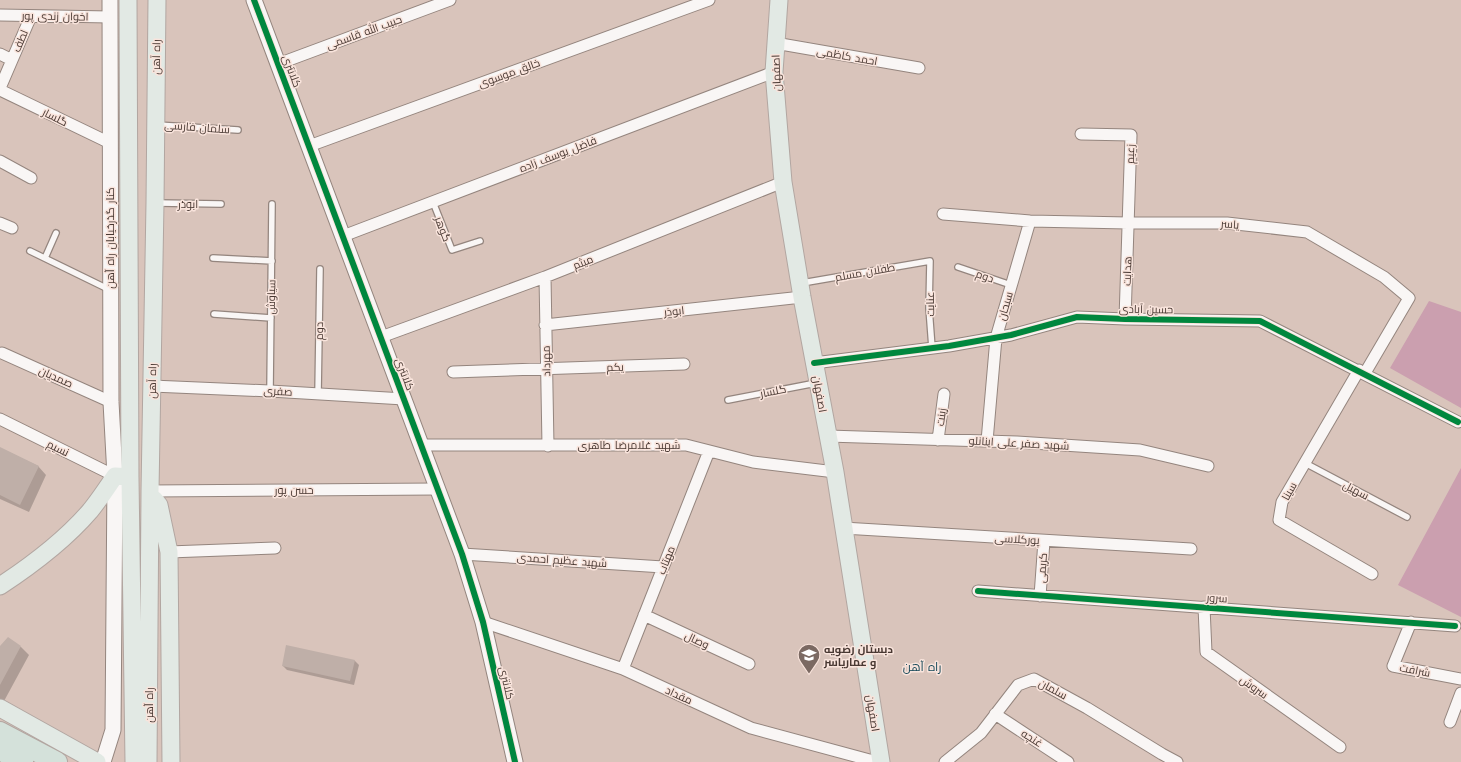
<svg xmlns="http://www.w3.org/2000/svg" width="1461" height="762" font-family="'Work Sans',Cairo,sans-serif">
<rect width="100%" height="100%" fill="#d9c4bb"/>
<!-- green -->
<path fill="#cb9faf" d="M1429 301 1461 312V408L1390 368Z
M1461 468V617L1398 585Z"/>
<!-- shadow -->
<path fill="#0003" d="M0 448 38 466 46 475 29 512 0 499Z
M21 647 29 655 3 703 0 701V648Z
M287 647 355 661 359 665 354 685 287 670 283 666Z"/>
<!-- building -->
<path fill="#bfafa8" d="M0 447 39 466 20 505 0 495Z
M8 637 21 646 0 685V646Z
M286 645 355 660 350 681 282 666Z"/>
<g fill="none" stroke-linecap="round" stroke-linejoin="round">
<!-- lane casing -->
<g stroke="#94857e" stroke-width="8">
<path id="lane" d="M157 125 238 130
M433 202 452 250 480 241
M157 203 221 204
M30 251 108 289
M45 258 56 233
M213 258 272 261
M958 267 1011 285
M802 283 930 261 929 308 932 348
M214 314 271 318
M270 391 272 204
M318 394 320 269
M728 400 816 383
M1305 463 1407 517"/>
</g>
<!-- street casing -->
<g stroke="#94857e" stroke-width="13">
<path id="street" d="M0 15 110 17
M775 43 919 68
M0 54 12 60
M278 64 450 0
M0 88 31 16
M0 90 110 143
M1081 134 1131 135 1125 319
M309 146 709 0
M0 161 31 178
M943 214 1030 221 1128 223H1227L1307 232 1384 277 1409 298 1365 373
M0 223 12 228
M343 236 774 72
M545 277 548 446
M545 325 802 297
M381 337 545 277 783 182
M2 353 111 402
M814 363 949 346 1011 335 1077 317 1125 319 1260 321 1458 422
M1359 370 1282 502 1279 520 1372 574
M453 372 684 364
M152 386 270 391 404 399
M0 419 115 476
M828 436 1017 442 1140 450 1208 466
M938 440 944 394
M987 441 996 338 1030 221
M421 445H686L753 462 835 472
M150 491 437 489
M843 528 1191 549
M169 552 275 548
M462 554 663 567
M978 591 1455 626
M1040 596 1044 541
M1204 607 1206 652 1340 747
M644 615 749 664
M483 622 623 669 751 728 877 762
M1411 622 1393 666 1461 679
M623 669 709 451
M995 714 1068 762
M1450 722 1461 693
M945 762 981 733 1018 685 1034 679 1087 708 1162 754 1177 762"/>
</g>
<!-- secondary casing -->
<g stroke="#94857e" stroke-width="17">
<path id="secondary" d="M254 0 462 554 483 622 515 762
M103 762 113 730 115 476 111 402 110 0"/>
</g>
<!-- primary casing -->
<g stroke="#b2a6a1" stroke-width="19">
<path id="primary" d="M128 0 130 477 134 762
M779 0 774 72 783 182 802 297 835 472 881 762
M154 499 159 505 169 552 171 762
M0 586C32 565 65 540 90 511 99 500 107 488 115 476L130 477
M0 708 97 762
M148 762 150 491 155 203 157 0"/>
</g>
<!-- highway casing -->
<g stroke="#b2a6a1" stroke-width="22">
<path id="highway" d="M0 732 57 762
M0 750 23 762"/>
</g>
<!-- lane -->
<use href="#lane" stroke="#f9f6f5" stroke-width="5.5"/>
<!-- street -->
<use href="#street" stroke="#f9f6f5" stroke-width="11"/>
<!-- secondary -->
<use href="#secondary" stroke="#f9f6f5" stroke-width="15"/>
<!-- primary -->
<use href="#primary" stroke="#e2e9e4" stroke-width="17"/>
<!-- highway -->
<use href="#highway" stroke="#d4e1da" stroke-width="20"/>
<!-- cycleway casing -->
<g stroke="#f9e4dc" stroke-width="8">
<path id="cycleway" d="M254 0 462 554 483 622 515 762
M814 363 949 346 1011 335 1077 317 1125 319 1260 321 1458 422
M978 591 1455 626"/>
</g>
<!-- cycleway -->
<use href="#cycleway" stroke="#00873e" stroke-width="6"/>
</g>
<!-- icons -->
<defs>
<g id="school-pin" transform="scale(1.15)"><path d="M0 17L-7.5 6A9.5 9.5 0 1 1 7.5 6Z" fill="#7b6962" stroke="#f9e4dc"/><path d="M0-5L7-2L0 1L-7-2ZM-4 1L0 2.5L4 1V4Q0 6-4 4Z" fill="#fff"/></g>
</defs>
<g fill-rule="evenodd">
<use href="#school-pin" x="809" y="655"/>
</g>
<g text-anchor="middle" stroke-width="3" stroke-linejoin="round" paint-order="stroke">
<!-- street labels -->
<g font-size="11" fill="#483832" stroke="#f9e4dc">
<text transform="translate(55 16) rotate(1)" y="4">اخوان زندی پور</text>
<text transform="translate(364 32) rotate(-20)" y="4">حبیب الله قاسمی</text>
<text transform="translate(20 41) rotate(-67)" y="4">لطف</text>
<text transform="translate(847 56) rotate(10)" y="4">احمد کاظمی</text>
<text transform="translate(156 57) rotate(-89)" y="4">راه آهن</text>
<text transform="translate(292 71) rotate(69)" y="4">کلانتری</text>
<text transform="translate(509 73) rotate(-20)" y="4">خالق موسوی</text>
<text transform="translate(776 73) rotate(-92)" y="4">اصفهان</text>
<text transform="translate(55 117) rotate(26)" y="4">گلسار</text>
<text transform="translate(197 127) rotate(4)" y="4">سلمان فارسی</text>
<text transform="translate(558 154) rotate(-21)" y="4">فاضل یوسف زاده</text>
<text transform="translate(1130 154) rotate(-88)" y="4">زعیم</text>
<text x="188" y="208">ابوذر</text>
<text transform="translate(1230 224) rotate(4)" y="4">یاسر</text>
<text transform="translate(443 229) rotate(69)" y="4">گوهر</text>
<text transform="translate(110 238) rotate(-90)" y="4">کنار گذرخیابان راه آهن</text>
<text transform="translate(583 262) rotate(-22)" y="4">میثم</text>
<text transform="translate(1127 271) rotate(-88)" y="4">هدایت</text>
<text transform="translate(865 272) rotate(-10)" y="4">طفلان مسلم</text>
<text transform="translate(985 276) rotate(19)" y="4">دوم</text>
<text transform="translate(271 297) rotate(-89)" y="4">سیاوش</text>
<text transform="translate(930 304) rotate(-91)" y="4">عنایت</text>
<text transform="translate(1005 306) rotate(-74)" y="4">سبحان</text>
<text transform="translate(1146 309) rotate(1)" y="4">حسین آبادی</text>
<text transform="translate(674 311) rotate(-6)" y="4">ابوذر</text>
<text transform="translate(319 331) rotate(-89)" y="4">دوم</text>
<text transform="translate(546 361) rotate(-91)" y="4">مهرداد</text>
<text transform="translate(615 367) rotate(-2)" y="4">یکم</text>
<text transform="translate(405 374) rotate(69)" y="4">کلانتری</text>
<text transform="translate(56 377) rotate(24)" y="4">صمدیان</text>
<text transform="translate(152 381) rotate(-89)" y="4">راه آهن</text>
<text transform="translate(278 391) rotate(3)" y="4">صفری</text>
<text transform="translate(773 391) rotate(-11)" y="4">گلسار</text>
<text transform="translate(820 394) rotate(80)" y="4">اصفهان</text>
<text transform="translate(941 417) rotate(-83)" y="4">زینت</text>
<text transform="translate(1019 443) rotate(3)" y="4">شهید صفر علی اینانلو</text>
<text x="629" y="449">شهید غلامرضا طاهری</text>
<text transform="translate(58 448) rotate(26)" y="4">نسیم</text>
<text x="294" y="494">حسن پور</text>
<text transform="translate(1356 490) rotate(28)" y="4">سهیل</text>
<text transform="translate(1289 491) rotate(-61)" y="4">سینا</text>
<text transform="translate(1017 539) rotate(3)" y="4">پورکلاسی</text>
<text transform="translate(562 560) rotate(4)" y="4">شهید عظیم احمدی</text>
<text transform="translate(666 560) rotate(-68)" y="4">مهتاب</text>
<text transform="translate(1042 568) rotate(-86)" y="4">کریمی</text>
<text transform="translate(1217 598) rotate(4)" y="4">سرور</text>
<text transform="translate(697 640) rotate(25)" y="4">وصال</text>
<text transform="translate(1415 670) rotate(11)" y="4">شرافت</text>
<text transform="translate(507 683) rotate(77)" y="4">کلانتری</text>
<text transform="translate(1254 687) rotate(35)" y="4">سروش</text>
<text transform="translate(1053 689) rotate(28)" y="4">سلمان</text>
<text transform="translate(679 695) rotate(25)" y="4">مقداد</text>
<text transform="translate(149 705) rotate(-90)" y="4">راه آهن</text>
<text transform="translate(873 713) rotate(81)" y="4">اصفهان</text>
<text transform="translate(1032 738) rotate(33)" y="4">غنچه</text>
</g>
<!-- poi labels -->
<g font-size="11" font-weight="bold" fill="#483832" stroke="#f9e4dc" text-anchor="start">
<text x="824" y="653">دبستان رضویه<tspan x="824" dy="13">و عماریاسر</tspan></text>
</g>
<!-- neighbourhood labels -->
<g font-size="12" fill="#114556" stroke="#f9e4dc">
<text x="922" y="671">راه آهن</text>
</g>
</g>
</svg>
